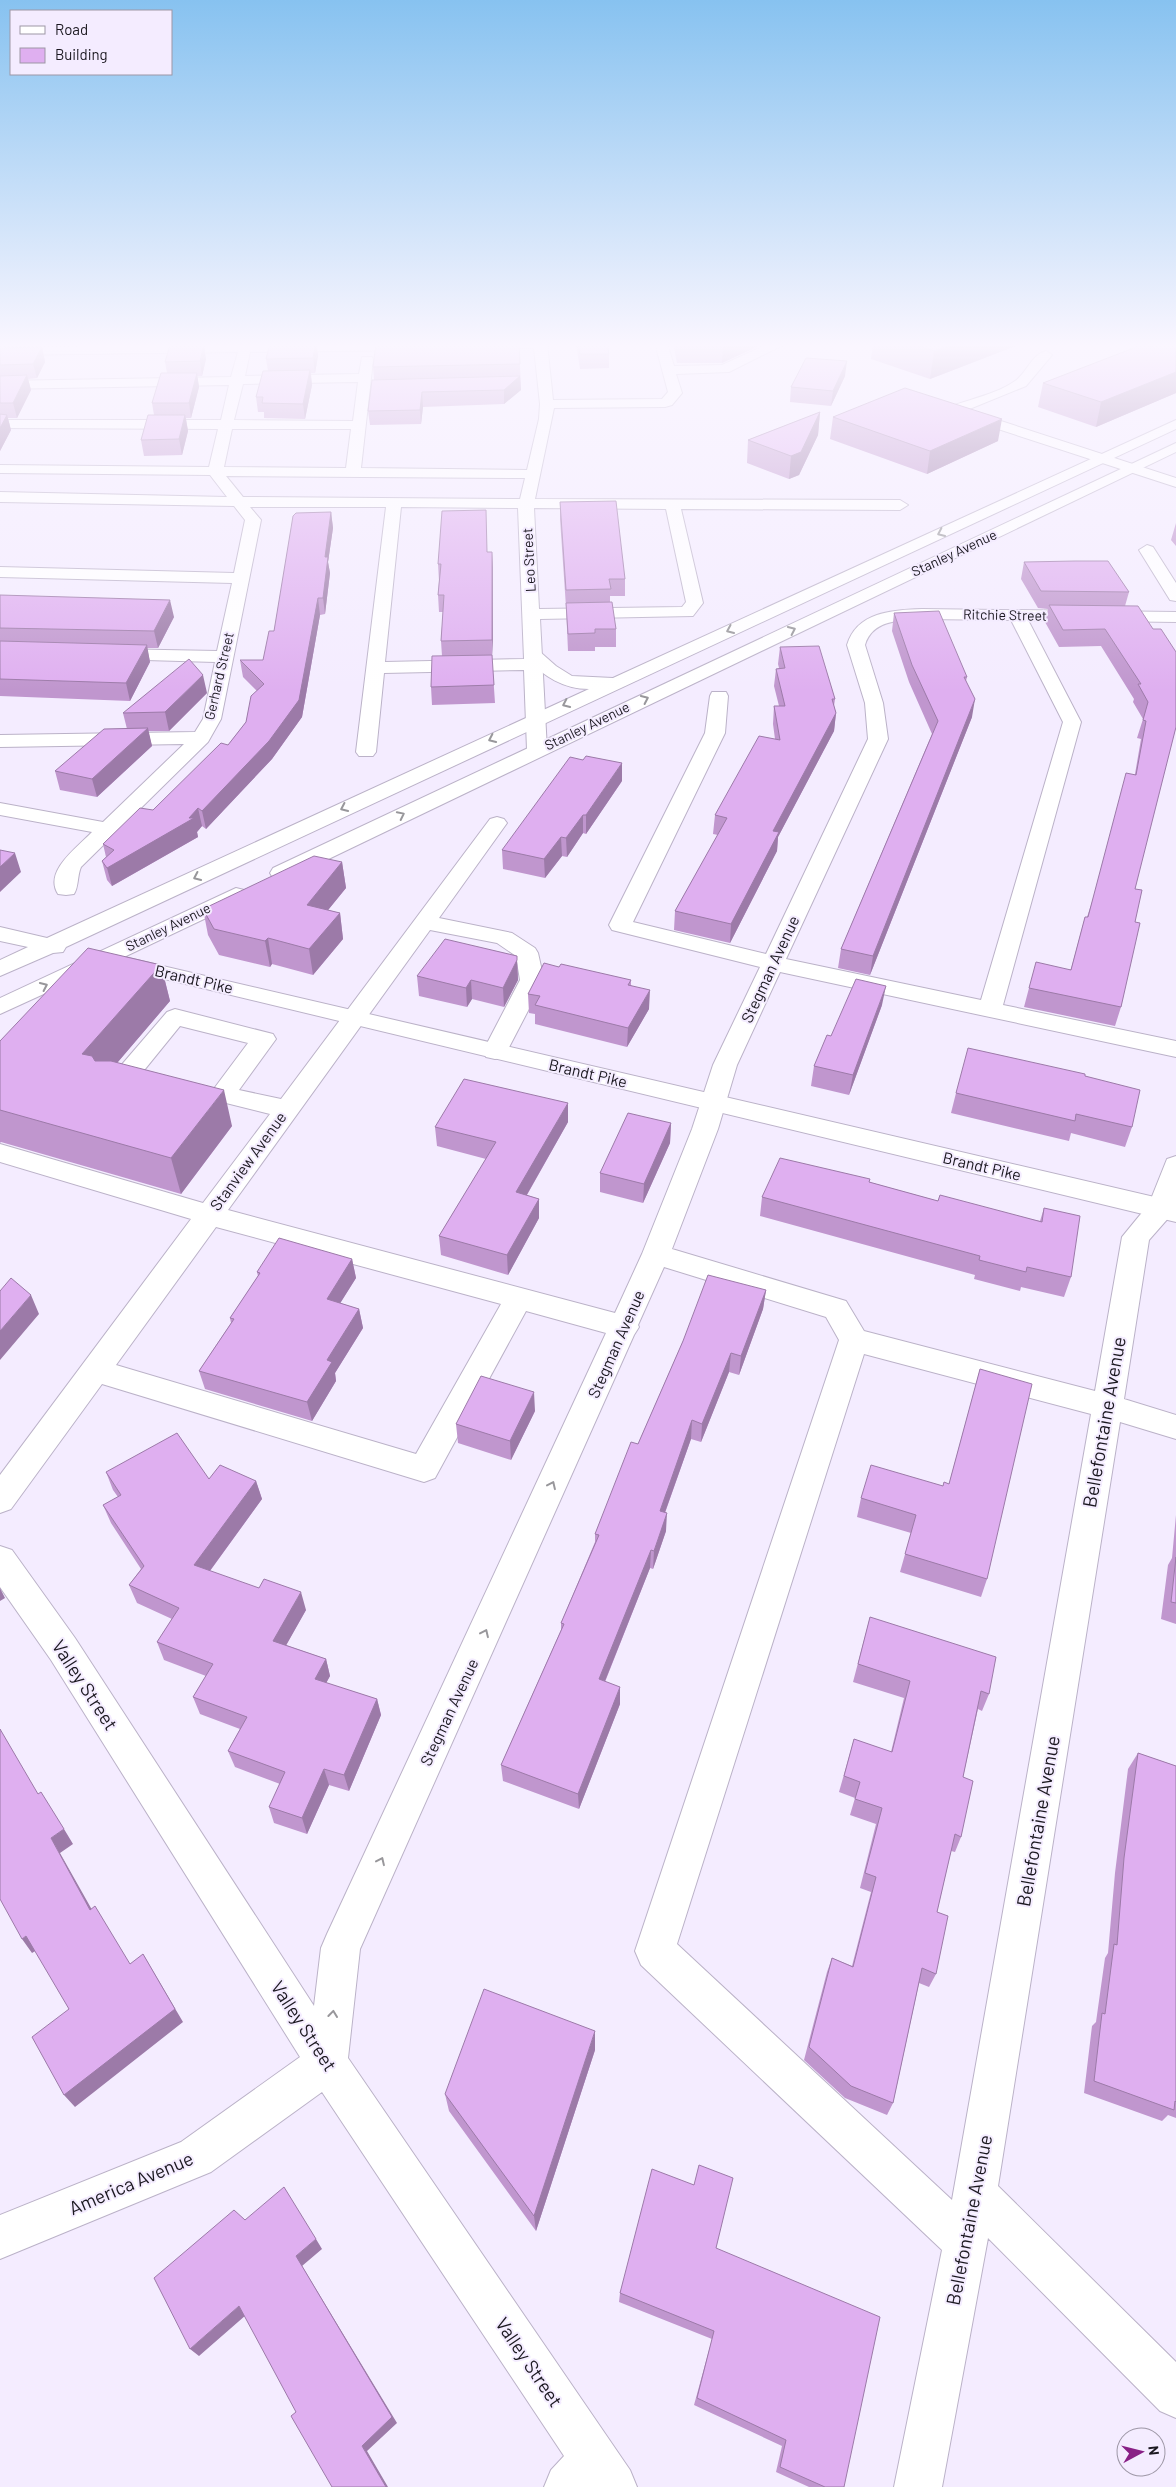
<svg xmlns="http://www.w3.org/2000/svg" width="1176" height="2487" font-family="Barlow,sans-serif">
<rect width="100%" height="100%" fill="#f4ecff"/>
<!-- green -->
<path fill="#b3c98a" d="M0 343H540L0 351Z"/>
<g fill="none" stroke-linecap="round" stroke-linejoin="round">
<!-- minor casing -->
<g stroke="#bbb2c8" stroke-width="2">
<path id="minor" d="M417 343 419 346 413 350 250 352 245 376 359 374 362 357H372L373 360 361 468 527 470 539 419 540 404 534 348 481 349 477 348 476 343H547L553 400 662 399 668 392 655 343H667L674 366 722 365 770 343H787L729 372 676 374 682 393 672 405 665 407 554 408 535 499 900 500 908 505 900 510 681 509 703 603 693 616 540 619 547 750 544 754H530L527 750 524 670 384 673 376 752 373 756H359L356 752 386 507H250L261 520 221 719 208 742 81 867C77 876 79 886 74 894L66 895 58 894C43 871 79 846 92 832L0 815V803L103 822 184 744 0 747V735L195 732 203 719 215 662 111 659 105 658 102 654 105 650 111 649 217 651 232 583 0 577V567L234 573 245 520 234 506 0 502V492L227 497 210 475 0 473V465L209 467 218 429 0 428V420H221L229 385 0 389V381L231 377 238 352 0 355V347ZM358 382 353 421 234 420 243 384ZM232 429H351L346 468 224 467ZM226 476 525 478 520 499 243 497ZM401 507 518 508 524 659 385 662ZM534 508 666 509 686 602 682 607 539 609Z
M1046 351 1052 355 1026 386 967 410 1176 478V487L961 417 960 412 949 413 947 410 949 407C970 399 997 394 1015 381 1027 373 1031 355 1046 351Z
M1147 545 1153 547 1176 583V601L1170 600 1139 550Z
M922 609 1176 612V622L1028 620 1081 722 1003 1005 1176 1041V1057L780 972 737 1065 718 1129 672 1249 846 1301 864 1331 1095 1391 1122 1237 1149 1204 1167 1159 1176 1156V1203L1171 1215 1149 1240 1124 1399 1176 1415V1439L1120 1422 998 2186 1176 2362V2418L1160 2411 988 2238 942 2487H894L942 2250 641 1965 635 1951 839 1340 826 1317 664 1267 638 1325 639 1327 634 1335 360 1949 348 2058 630 2470 637 2487H544L551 2470 564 2456 322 2092 211 2172 0 2259V2215L181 2142 300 2057 51 1660 0 1587V1546L12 1550 75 1638 314 2006 321 1948 327 1934 606 1333 526 1311 435 1478 424 1482 102 1384 11 1509 0 1513V1475L191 1219 0 1162V1144L203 1203 270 1114 214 1100 210 1094 248 1043 180 1026 124 1095 115 1097 106 1095 103 1089 106 1083 167 1012 175 1009 273 1034 276 1039 239 1090 281 1099 490 819 497 817 504 819 507 823 439 918 512 933 535 948 538 953 544 980 504 1057 495 1059 486 1057 483 1051 520 980 516 956 497 943 430 930 228 1210 615 1313 642 1254 692 1129 713 1065 760 967 612 930 609 925 705 733 710 696 712 692H726L728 696 725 733 633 922 766 954 868 739 865 703 847 645C857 612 892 610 922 609ZM922 619 1011 620 1063 722 981 1000 786 959 888 739 883 703 865 645C872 620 900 620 922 619ZM216 1227 501 1304 416 1454 116 1365ZM864 1354 1091 1414 952 2200 677 1944Z"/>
</g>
<!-- major casing -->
<g stroke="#bbb2c8" stroke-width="2">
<path id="major" d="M1176 420V429L66 947 63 952 53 953 0 976V960L28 947 0 941V927L47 938 589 689C563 689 544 676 527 659L524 655 527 651H539L556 666 572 676 613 678Z
M1176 443V452L289 878 281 879 273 878 270 873 273 868Z
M236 888 244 890 247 895 244 900 124 957 1176 1202V1222L127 970 119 968 116 963 118 960 0 1014V998Z"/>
</g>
<!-- minor -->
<use href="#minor" fill="#fff" fill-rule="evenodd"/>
<!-- major -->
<use href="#major" fill="#fff" fill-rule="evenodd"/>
</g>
<!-- wall -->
<path fill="#c096ce" d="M270 343H317L318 356 315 373H311L312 385 305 419 264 418V412H258L256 397 268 371 266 359Z
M519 343 521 390 504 404 423 407 421 424 370 425 368 411 374 380 373 367Z
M576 343H607L609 354V368L580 369Z
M673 343H765L722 363H677Z
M873 343H1018V345L930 379 871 359Z
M1176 343V393L1096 427 1038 407 1043 383 1152 347Z
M42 347 45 362 37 378 28 379 31 390 17 418H8L11 430 0 451V348Z
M206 359 202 376H197L199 387 191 418H186L188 431 182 455 144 456 141 440 154 415 152 403 167 373 165 362Z
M845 376 831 406 790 402 791 387Z
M820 412 818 435 799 475 789 479 747 463 748 440Z
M833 417 998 441 927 474 830 439Z
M560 502 625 579V596H610V602L616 629V647H595V651H568L566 607 560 519Z
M331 512 333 528 328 562 330 573 325 614 320 615 302 717 272 759 206 829 202 826 197 832 198 837 112 886 107 880 102 861 106 857 103 844 153 810 228 745 246 722 257 691 243 677 240 660H263L274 631Z
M1176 523V546L1171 540Z
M487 552H492L493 569 492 658 495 703 432 705 431 687 442 656 441 641 443 612H439L438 595 439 581 438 564Z
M1024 562 1129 592 1125 606 1153 629H1161L1135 889V922L1121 1007 1115 1026 1024 1007 1029 988 1071 969 1085 917H1087L1135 774 1141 739 1137 738 1143 719 1133 702 1134 699 1101 646 1059 647 1045 622 1048 609 1038 608 1021 579Z
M0 595 174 617 158 648H147L150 662 130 701 0 696Z
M894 613 967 677 966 681 972 717 870 975 838 968 841 949 932 734 909 682 892 631Z
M780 647 835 699 834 706 836 713 834 731 778 837 777 851 730 943 674 930 675 911 718 835 713 834 715 815 775 739 773 724 774 706H779L774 686 776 669 779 668 778 664Z
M207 693 169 731H148L152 746 97 797 60 790 55 771 127 729 123 713Z
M622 781 586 834 583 833 567 857 562 856 545 878 503 869 502 850Z
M342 862 346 888 328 910 340 913 343 939 313 975 272 964 270 967 219 955 208 935 203 909Z
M517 960 518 980 504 1007 472 999 467 1007 419 996 417 976Z
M161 965 170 1001 117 1063 232 1126 181 1194 1 1142 0 1143V1041Z
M559 967 631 980V985L649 1009 627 1047 535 1024V1014L529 1013 528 994Z
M882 1005 849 1095 811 1086 814 1066 831 1036Z
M1085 1076 1132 1127 1125 1147 1071 1133 1069 1141 951 1113 956 1093Z
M568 1122 527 1195 539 1199V1218L508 1275 441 1255 439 1236 486 1159 437 1146 435 1127Z
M671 1123 670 1143 643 1203 600 1192V1173Z
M869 1182 938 1201 1040 1221 1044 1208 1071 1277 1064 1297 1021 1287 1020 1291 974 1279 975 1275 760 1216 762 1197Z
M352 1259 356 1278 340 1303 359 1309 363 1328 335 1373 336 1381 312 1421 205 1389 199 1371 231 1323 230 1318 258 1276 257 1272Z
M766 1290 763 1309 739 1375 729 1372 701 1442 691 1439 665 1513 666 1531 653 1569 650 1568 605 1682 620 1704 579 1809 503 1781 501 1765 561 1630V1623L595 1542V1534L638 1444 683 1341Z
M980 1369 987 1579 981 1597 900 1572 911 1533 857 1517 861 1498 943 1486 949 1484Z
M535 1411 511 1460 458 1443 456 1424Z
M106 1472 209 1479 256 1481 262 1499 210 1571 306 1610 286 1645 326 1659 330 1676 326 1683 377 1699 381 1715 349 1791 329 1785 307 1834 274 1823 269 1807 280 1784 235 1767 228 1751 240 1729 200 1714 193 1697 206 1676 164 1660 157 1642 172 1619 137 1603 129 1585 141 1569 111 1523 103 1505 118 1497 113 1490Z
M1176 1515V1624L1161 1619 1168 1565 1172 1558Z
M870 1617 989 1694 982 1711 978 1709 963 1777 961 1837 955 1852 951 1851 937 1912 936 1974 929 1987 919 1983 893 2103 887 2115 845 2098 804 2060 827 1972 832 1958 852 1966 871 1892 860 1888 876 1824 850 1815 855 1798 839 1792 854 1739 891 1752 904 1698 853 1682Z
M1138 1753 1176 1766V2118L1168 2115 1162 2121 1084 2093 1092 2026 1096 2022 1105 1958 1108 1953 1115 1873 1128 1769Z
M595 2050 536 2231 449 2111 445 2094Z
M716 2248 844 2487H809L776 2472 782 2446 694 2405 712 2339 619 2302 620 2293Z"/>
<!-- shaded-wall -->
<path fill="#9c7aa8" d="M316 343 318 356 315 373 313 358Z
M723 343H765L722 363Z
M956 343H1018V345L930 379 934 351Z
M204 345 206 359 202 376 200 361Z
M42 347 45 362 37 378 33 364Z
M847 361 845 376 831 406 833 391Z
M310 370 312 385 305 419 303 404Z
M1176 372V393L1096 427 1101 402Z
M197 373 199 387 191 418 189 403Z
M27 375 31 390 17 418 13 403Z
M520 376 521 390 504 404V390Z
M422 392 423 407 421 424 420 410Z
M820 412 818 435 799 475 789 479 791 456Z
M7 415 11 430 0 451V428Z
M185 415 188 431 182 455 179 439Z
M1002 419 998 441 927 474 930 451Z
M331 512 333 528 328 562 330 573 325 614 323 598 325 557Z
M492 552 493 569V658L492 640Z
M318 598 320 615 302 717 272 759 206 829 202 811Z
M170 600 174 617 158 648 154 631Z
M147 645 150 662 130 701 126 683Z
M203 675 207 693 169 731 165 712Z
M975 699 972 717 870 975 873 956Z
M836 713 834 731 778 837 777 851 730 943 731 924 773 831Z
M148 728 152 746 97 797 92 779Z
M622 763V781L586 834V815Z
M198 808 202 826 197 832 198 837 112 886 107 868 189 818Z
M583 815V833L567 857 566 838Z
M561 837 562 856 545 878 544 859Z
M15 853 21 872 0 892V867Z
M342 862 346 888 311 931 307 905Z
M340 913 343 939 313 975 309 949Z
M268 938 272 964 270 967 265 941Z
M517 960 518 980 504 1007 503 988Z
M161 965 170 1001 94 1090 82 1054Z
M471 980 472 999 467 1007 466 988Z
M886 986 882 1005 849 1095 853 1075Z
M650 990 649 1009 627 1047 628 1028Z
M224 1090 232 1126 181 1194 171 1158Z
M568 1103V1122L517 1212 516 1192Z
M671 1123 670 1143 643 1203 644 1184Z
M539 1199V1218L508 1275 507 1255Z
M352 1259 356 1278 331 1318 327 1299Z
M766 1290 763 1309 739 1375 741 1356Z
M31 1295 39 1314 0 1360V1331Z
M359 1309 363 1328 335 1373 336 1381 312 1421 307 1402 327 1360Z
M731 1353 729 1372 701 1442 702 1424Z
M534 1392 535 1411 511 1460 510 1441Z
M692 1420 691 1439 659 1529 660 1511Z
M256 1481 262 1499 201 1583 194 1565Z
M667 1513 666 1531 653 1569 654 1551Z
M651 1550 650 1568 599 1696V1679Z
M0 1588 5 1598 0 1601Z
M301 1592 306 1610 279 1658 273 1641Z
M326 1659 330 1676 319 1696 315 1679Z
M620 1687V1704L579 1809 578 1794Z
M377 1699 381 1715 349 1791 344 1775Z
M324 1769 329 1785 307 1834 302 1818Z
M64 1829 73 1844 60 1853 100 1924 90 1910 51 1838Z
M26 1936 37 1950 32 1953 22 1939Z
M143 1954 183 2022 75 2107 64 2095Z
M595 2031V2050L536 2231 534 2216Z
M316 2239 322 2249 302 2266 397 2423 367 2451 388 2487H386L362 2446 296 2256Z
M239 2306 246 2315 199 2356 190 2349Z"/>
<!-- building -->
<path fill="#dfaff0" stroke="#9c7aa8" d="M270 343H316L313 358 266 359Z
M376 343H519L520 364 373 367Z
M578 343H607L609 354H580Z
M909 343H956L934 351Z
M1158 343H1176V372L1101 402 1043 383 1144 344 1152 347Z
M170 345H204L200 361 165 362Z
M42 347 33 364 0 365V348Z
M806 358 847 361 833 391 791 387Z
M310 370 303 404 262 403 263 397H256L263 371Z
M161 373H197L189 403H152Z
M27 375 13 403H0V376Z
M520 376 504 390 422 392 420 410 368 411 372 380Z
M905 388 1002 419 930 451 833 417Z
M820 412 801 452 791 456 748 440Z
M0 414 7 415 0 428Z
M148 415H185L179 439 141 440Z
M616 501 625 579H609L611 589 566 590 560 502Z
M486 510 487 552H492V640L441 641 444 595H438L441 564H438L442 511Z
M331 512 325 557H328L323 598H318L299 700 269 741 202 811 198 808 189 818H194L107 868 102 861 114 850 103 844 140 808 153 810 221 743 228 745 246 722 251 696 264 684 240 660H263L269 631H274L293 516 296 513Z
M1075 561H1108L1129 592 1041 591 1024 562Z
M0 595 170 600 154 631 0 628Z
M612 602 616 629H595V633L568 634 566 603Z
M1049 605 1138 606 1153 629H1161L1176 652V727L1135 889 1142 890 1135 922 1140 923 1121 1007 1029 988 1036 962 1071 970 1085 917H1088L1126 773 1136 775 1146 721 1143 720 1148 702 1138 684H1141L1105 629 1063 630Z
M939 611 967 677H964L975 699 873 956 841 949 938 721 912 665 894 613Z
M0 641 147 645 126 683 0 679Z
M819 646 835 699H832L836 713 773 831 779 832 731 924 675 911 727 818 715 815 759 736 780 740 774 706H785L776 669 785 668 780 647Z
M492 655 494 685 431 687 432 656Z
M189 659 203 675 165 712 123 713Z
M148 728 92 779 55 771 104 729Z
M586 756 622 763 586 815H583L566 838 561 837 544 859 502 850 570 757 583 760Z
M0 850 15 853 0 867Z
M314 856 342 862 307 905 340 913 309 949 268 938 265 941 214 929 203 909Z
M445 939 517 956V960L503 988 471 980 466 988 417 976Z
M88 948 161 965 82 1054 92 1056 95 1061H111L224 1090 171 1158 0 1110V1041Z
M544 963 559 967 561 964 631 980 628 985 650 990 628 1028 535 1005 540 996 528 994Z
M856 979 886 986 853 1075 814 1066 827 1035 831 1036Z
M968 1048 1085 1074V1076L1140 1090 1132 1127 1076 1114 1075 1121 956 1093Z
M464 1079 568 1103 516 1192 539 1199 507 1255 439 1236 496 1142 435 1127Z
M628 1113 671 1123 644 1184 600 1173Z
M780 1158 870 1179 869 1182 938 1201 940 1195 1042 1222 1044 1208 1080 1216 1071 1277 1027 1267 1026 1272 979 1260 980 1256 762 1197Z
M279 1238 352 1259 327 1299 359 1309 327 1360 332 1362 307 1402 199 1371 234 1319 230 1318 260 1273 257 1272Z
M708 1275 766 1290 741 1356 731 1353 702 1424 692 1420 660 1511 667 1513 654 1551 651 1550 599 1679 620 1687 578 1794 501 1765 564 1624 561 1623 599 1535 595 1534 631 1442 638 1444 683 1341Z
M11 1278 31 1295 0 1331V1291Z
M980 1369 1032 1384 987 1579 905 1554 916 1515 861 1498 871 1465 943 1486 944 1482 949 1484Z
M481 1376 534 1392 510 1441 456 1424Z
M177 1433 209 1479 220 1465 256 1481 194 1565 259 1588 264 1579 301 1592 273 1641 326 1659 315 1679 377 1699 344 1775 324 1769 302 1818 269 1807 285 1772 228 1751 247 1717 193 1697 213 1664 157 1642 179 1608 129 1585 144 1566 103 1505 121 1495 106 1472Z
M1176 1557V1603L1171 1602Z
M870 1617 996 1657 989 1694 981 1691 963 1777 973 1781 961 1837 955 1834 937 1912 948 1916 936 1974 922 1968 893 2103 851 2086 809 2047 832 1958 853 1967 876 1877 865 1873 882 1808 855 1799 860 1782 844 1776 854 1739 892 1752 910 1681 858 1664Z
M0 1729 38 1794 41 1792 64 1829 51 1838 90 1910 95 1906 130 1964 143 1954 175 2009 64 2095 32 2037 69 2009 26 1936 22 1939 0 1899Z
M1138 1753 1176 1766V2102L1175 2101 1174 2110 1094 2081 1102 2013 1105 2014 1114 1944 1117 1945 1124 1858Z
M484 1989 595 2031 534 2216 445 2094Z
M699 2165 733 2178 716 2248 880 2317 844 2487H825L780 2467 786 2440 697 2398 714 2331 620 2293 652 2169 694 2185Z
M284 2187 316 2239 296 2256 392 2417 362 2446 386 2487H332L291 2416 296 2412 239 2306 190 2349 154 2278 234 2210 245 2220Z"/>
<!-- one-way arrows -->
<defs><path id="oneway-chevron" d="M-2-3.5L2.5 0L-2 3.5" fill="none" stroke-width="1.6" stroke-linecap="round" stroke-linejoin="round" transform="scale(1.25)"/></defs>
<g stroke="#98979b">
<use href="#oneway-chevron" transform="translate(941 533) rotate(155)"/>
<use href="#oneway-chevron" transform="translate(730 630) rotate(156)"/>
<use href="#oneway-chevron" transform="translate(792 630) rotate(-25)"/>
<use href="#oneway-chevron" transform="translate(645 699) rotate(-25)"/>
<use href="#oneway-chevron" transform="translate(566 704) rotate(155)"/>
<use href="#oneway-chevron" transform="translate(492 739) rotate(155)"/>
<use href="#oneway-chevron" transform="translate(344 808) rotate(155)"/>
<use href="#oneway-chevron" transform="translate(401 815) rotate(-26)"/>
<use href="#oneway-chevron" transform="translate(197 877) rotate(155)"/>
<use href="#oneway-chevron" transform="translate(44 986) rotate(-25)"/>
<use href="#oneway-chevron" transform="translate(552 1485) rotate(-65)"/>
<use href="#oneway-chevron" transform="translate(485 1633) rotate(-65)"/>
<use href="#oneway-chevron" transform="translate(381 1861) rotate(-65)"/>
<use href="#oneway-chevron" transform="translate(333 2014) rotate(-83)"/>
</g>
<!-- sky -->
<linearGradient id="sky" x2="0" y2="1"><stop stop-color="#87c2f0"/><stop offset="0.5" stop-color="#faf6ff"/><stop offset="1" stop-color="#faf6ff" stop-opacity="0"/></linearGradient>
<rect width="1176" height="691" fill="url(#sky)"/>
<g text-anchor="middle" stroke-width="4" stroke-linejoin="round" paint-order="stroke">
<!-- far-street labels -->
<g font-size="14" fill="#1b1820" stroke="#f4ecff">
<text transform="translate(954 553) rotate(-25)" y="5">Stanley Avenue</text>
<text transform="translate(529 560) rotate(-93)" y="5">Leo Street</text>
<text transform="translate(1005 615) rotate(1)" y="5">Ritchie Street</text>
<text transform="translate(219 676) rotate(-77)" y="5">Gerhard Street</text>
<text transform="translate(587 726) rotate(-26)" y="5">Stanley Avenue</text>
<text transform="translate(168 927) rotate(-26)" y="5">Stanley Avenue</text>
</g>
<!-- street labels -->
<g font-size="16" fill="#1b1820" stroke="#f4ecff">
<text transform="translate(770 969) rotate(-65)" y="6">Stegman Avenue</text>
<text transform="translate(194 979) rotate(13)" y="6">Brandt Pike</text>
<text transform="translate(588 1073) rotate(13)" y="6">Brandt Pike</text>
<text transform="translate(248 1161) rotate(-54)" y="6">Stanview Avenue</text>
<text transform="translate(982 1166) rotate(13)" y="6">Brandt Pike</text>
<text transform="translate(616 1344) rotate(-66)" y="6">Stegman Avenue</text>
<text transform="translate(449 1712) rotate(-65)" y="6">Stegman Avenue</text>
</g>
<!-- near-street labels -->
<g font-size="19" fill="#1b1820" stroke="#f4ecff">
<text transform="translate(1104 1422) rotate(-80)" y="7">Bellefontaine Avenue</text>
<text transform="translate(85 1685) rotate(57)" y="7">Valley Street</text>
<text transform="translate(1038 1821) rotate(-80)" y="7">Bellefontaine Avenue</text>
<text transform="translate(304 2026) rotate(57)" y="7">Valley Street</text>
<text transform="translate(131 2183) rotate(-23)" y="7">America Avenue</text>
<text transform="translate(969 2220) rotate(-79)" y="7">Bellefontaine Avenue</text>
<text transform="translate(529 2362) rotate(56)" y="7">Valley Street</text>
</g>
</g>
<!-- legend -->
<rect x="10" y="10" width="162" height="65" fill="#f4ecff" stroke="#9d97a6"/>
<rect x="20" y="26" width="25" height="8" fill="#ffffff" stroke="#9d97a6"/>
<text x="55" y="35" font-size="15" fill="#1b1820">Road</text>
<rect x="20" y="48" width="25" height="15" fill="#dfaff0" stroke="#9d97a6"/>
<text x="55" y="60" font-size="15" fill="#1b1820">Building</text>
<!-- north arrow -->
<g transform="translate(1141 2452) rotate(83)"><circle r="24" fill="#f4ecff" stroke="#9d97a6"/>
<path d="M0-4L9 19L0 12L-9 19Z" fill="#892086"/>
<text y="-8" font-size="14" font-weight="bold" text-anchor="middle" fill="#1b1820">N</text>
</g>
</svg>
